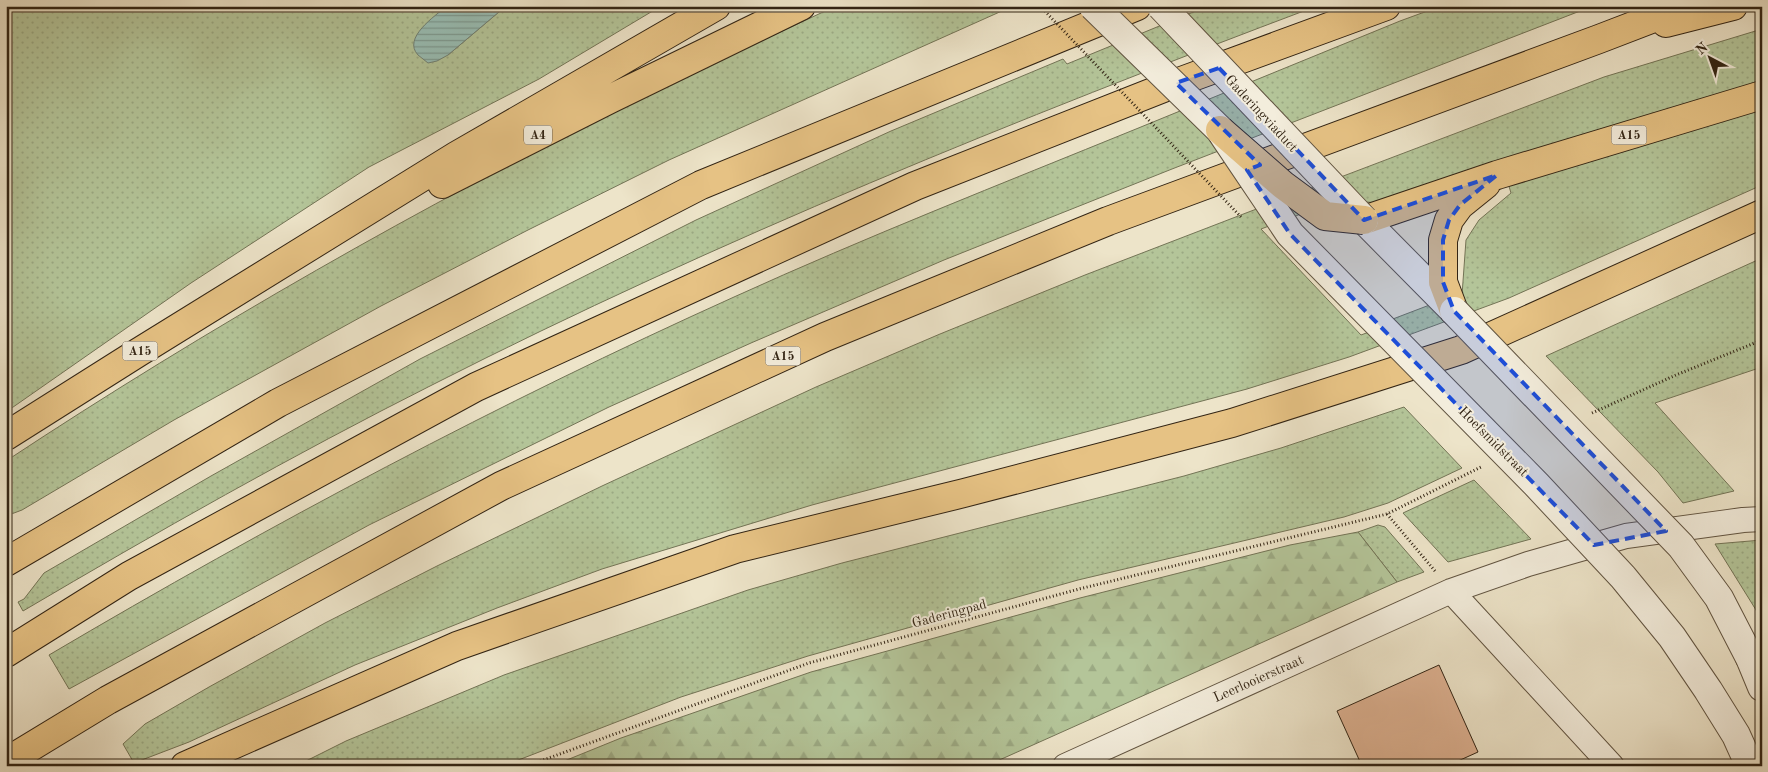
<svg xmlns="http://www.w3.org/2000/svg" width="1768" height="772" font-family="'Old Standard TT',serif">
<defs>
<pattern id="green-dots" width="8" height="8" patternUnits="userSpaceOnUse" patternTransform="scale(1.25)"><rect width="8" height="8" fill="#b4c599"/><path d="M2 2h.1M6 6h.1" fill="none" stroke="#9ba983" stroke-width="1.8" stroke-linecap="round"/></pattern>
<pattern id="forest-firs" width="22" height="20" patternUnits="userSpaceOnUse" patternTransform="scale(1.25)"><rect width="22" height="20" fill="#b4c599"/><path d="M5 1l3.5 6h-7zM16 11l3.5 6h-7z" fill="#9ba983"/></pattern>
<pattern id="water-rules" width="6" height="5" patternUnits="userSpaceOnUse" patternTransform="scale(1.25)"><rect width="6" height="5" fill="#99bfb6"/><path d="M0 2.5h6" fill="none" stroke="#7d9b93"/></pattern>
</defs>
<rect width="100%" height="100%" fill="#ede4c9"/>
<filter id="stains"><feTurbulence type="fractalNoise" baseFrequency=".004" numOctaves="4"/><feColorMatrix values="0 0 0 0 .2 0 0 0 0 .09 0 0 0 0 .02 0 0 0 .5 -.17"/></filter>
<radialGradient id="worn" r=".72"><stop offset=".6" stop-color="#630" stop-opacity="0"/><stop offset="1" stop-color="#630" stop-opacity=".3"/></radialGradient>
<!-- green -->
<path fill="url(#green-dots)" stroke="#737456" fill-rule="evenodd" d="M6 6H447L424 26 448 55 506 6H661L539 79 369 167 191 283 6 412Z
M836 6H1013L669 160 528 230 381 306 174 420 22 510 6 516V461C209 327 420 207 638 99 703 67 770 37 836 6Z
M1208 6H1317C1017 119 719 239 432 385 293 455 157 532 23 611L18 602 24 599 44 573 211 476 420 359 696 220 891 131 1063 59 1067 64Z
M1441 6H1593L1172 169 944 260 751 343 609 407 369 525 69 689 49 655C271 524 499 403 734 297 866 237 1001 184 1136 129 1224 93 1312 57 1400 21Z
M1762 29V185L1509 298 1349 357 1247 389 812 505 602 569 497 608 355 665 189 742 134 763 123 744 145 724 209 687 325 623 437 566 602 486 816 387 940 334 1085 275 1246 213 1604 77ZM1502 163 1511 193 1479 220 1466 240 1462 295 1440 301 1385 322V326L1361 335 1261 229 1346 197 1355 201 1378 203Z
M1762 258V367L1655 403 1734 491 1683 503 1658 472 1546 356Z
M1404 407 1462 468 1388 503 1344 517 1078 580 808 656 681 697 503 766H296L346 741 504 675 748 590 842 563 1184 476 1281 448Z
M1474 480 1531 539 1448 562 1403 513Z
M1378 525 1385 527 1424 572 1397 582 1358 532Z
M1762 540V622L1756 610 1715 544Z"/>
<!-- forest -->
<path fill="url(#forest-firs)" stroke="#737456" d="M1358 532 1397 582 986 766H552L621 738 811 672 1080 598 1290 545Z"/>
<!-- water -->
<path fill="url(#water-rules)" stroke="#708175" d="M447 6H506L448 55 437 61 428 63C425 60 421 58 418 55 402 38 435 16 447 6Z"/>
<!-- building -->
<path fill="#dcb090" stroke="#322414" d="M1439 665 1478 752 1447 766H1362L1337 711Z"/>
<g fill="none" stroke-linecap="round" stroke-linejoin="round">
<!-- minor casing -->
<g stroke="#615441" stroke-width="26">
<path id="minor" d="M1451 591 1612 766
M1065 766 1451 591 1528 564 1626 536 1743 520 1762 519"/>
</g>
<!-- tertiary casing -->
<g stroke="#615441" stroke-width="30">
<path id="tertiary" d="M1364 220 1454 311
M1750 658 1762 687"/>
</g>
<!-- motorway casing -->
<g stroke="#322414" stroke-width="30">
<path id="motorway" d="M1666 23 1733 6
M442 184 610 99 801 6
M1364 220 1497 175 1762 95
M1454 311 1443 282V240L1449 220 1460 205 1486 184
M6 436 139 352 456 156 716 6
M6 562 278 403 701 185 1137 6
M6 653 129 576 476 387 915 186 1176 83 1386 6
M6 762 108 700 501 486 825 337 1108 221 1599 39 1685 6
M185 766 457 646 735 549 964 493 1232 423 1461 350 1762 214"/>
</g>
<!-- path -->
<path stroke="#322414" stroke-width="3" stroke-dasharray="1 2.5" stroke-linecap="butt" d="M1592 413 1676 375 1762 340
M1387 514 1435 571
M527 766 809 663 1079 589 1387 514 1481 467"/>
<!-- minor -->
<use href="#minor" stroke="#f3eddc" stroke-width="24"/>
<!-- tertiary -->
<use href="#tertiary" stroke="#f3eddc" stroke-width="28"/>
<!-- motorway -->
<use href="#motorway" stroke="#e6c284" stroke-width="28"/>
<!-- tertiary-bridge casing -->
<g stroke="#615441" stroke-width="30" stroke-linecap="butt">
<path id="tertiary-bridge" d="M1093 6 1220 130 1290 234 1536 484 1623 577 1672 637 1708 690 1736 735 1750 766
M1161 6 1364 220
M1454 311 1681 546 1719 598 1750 658"/>
</g>
<!-- motorway-bridge casing -->
<g stroke="#322414" stroke-width="30" stroke-linecap="butt">
<path id="motorway-bridge" d="M1220 130 1283 185 1325 216 1364 220"/>
</g>
<!-- path-bridge -->
<path stroke="#322414" stroke-width="3" stroke-dasharray="1 2.5" stroke-linecap="butt" d="M1040 6 1241 217"/>
<!-- tertiary-bridge -->
<use href="#tertiary-bridge" stroke="#f3eddc" stroke-width="28"/>
<!-- motorway-bridge -->
<use href="#motorway-bridge" stroke="#e6c284" stroke-width="28"/>
</g>
<!-- marked area -->
<path fill="#1d4ed8" fill-opacity="0.2" stroke="#1d4ed8" stroke-width="4" stroke-dasharray="10 6" stroke-linejoin="round" d="M1219 68 1364 220 1497 175 1460 205 1449 220 1443 240V282L1454 311 1666 531 1594 545 1290 234 1247 170 1260 165 1176 83Z"/>
<g text-anchor="middle" stroke-width="4" stroke-linejoin="round" paint-order="stroke">
<!-- shield labels -->
<g fill="#f3eddc" stroke="#6c6050" stroke-width="1">
<rect x="524" y="125.5" width="28" height="19" rx="4"/>
<rect x="1611.5" y="125.5" width="35" height="19" rx="4"/>
<rect x="122.5" y="341.5" width="35" height="19" rx="4"/>
<rect x="765.5" y="346.5" width="35" height="19" rx="4"/>
</g>
<g font-size="12" font-weight="bold" fill="#322414">
<text x="538" y="139">A4</text>
<text x="1629" y="139">A15</text>
<text x="140" y="355">A15</text>
<text x="783" y="360">A15</text>
</g>
<!-- street labels -->
<g font-size="14" fill="#322414" stroke="#f3eddc">
<text transform="translate(1262 113) rotate(47)" y="5">Gaderingviaduct</text>
<text transform="translate(1494 441) rotate(45)" y="5">Hoefsmidstraat</text>
<text transform="translate(949 613) rotate(-15)" y="5">Gaderingpad</text>
<text transform="translate(1258 678) rotate(-24)" y="5">Leerlooierstraat</text>
</g>
</g>
<!-- margin -->
<rect width="1768" height="772" fill="none" stroke="#ede4c9" stroke-width="25"/>
<rect x="8" y="8" width="1753" height="757" fill="none" stroke="#322414" stroke-width="2.5"/>
<rect x="12" y="12" width="1743" height="747" fill="none" stroke="#322414"/>
<!-- north arrow -->
<g transform="translate(1710 58) rotate(319)" stroke="#f3eddc" stroke-width="4" paint-order="stroke">
<path d="M0-4L9 19L0 12L-9 19Z" fill="#322414"/>
<text y="-8" font-size="14" font-weight="bold" text-anchor="middle" fill="#322414">N</text>
</g>
<rect width="100%" height="100%" filter="url(#stains)"/>
<rect width="100%" height="100%" fill="url(#worn)"/>
</svg>
